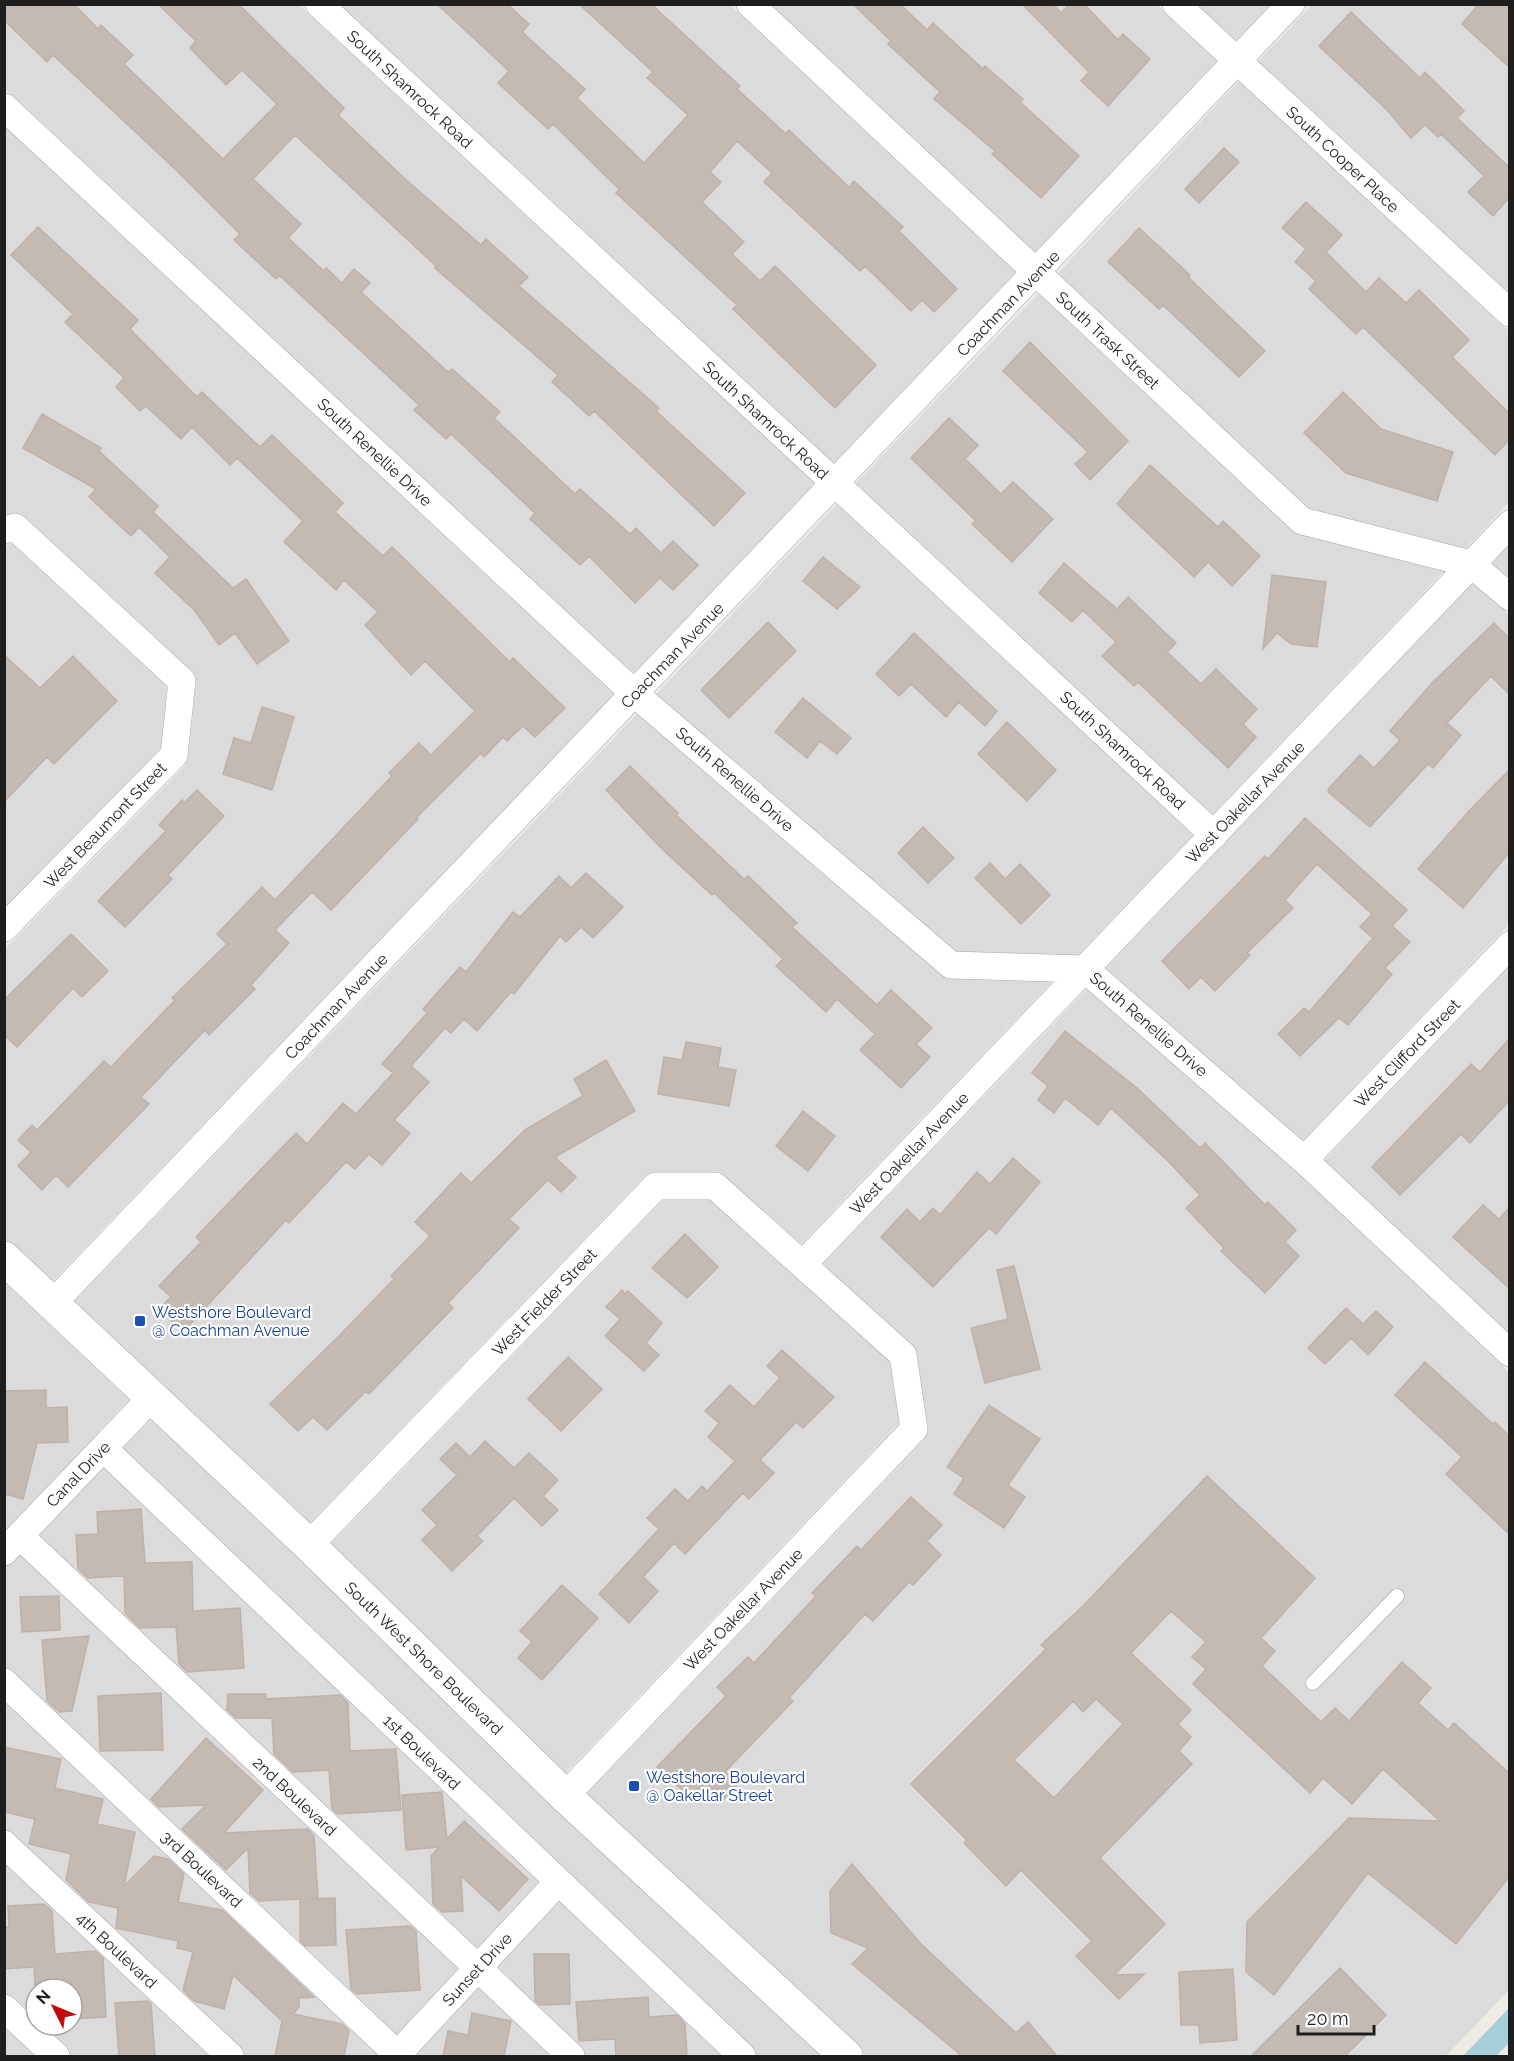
<svg xmlns="http://www.w3.org/2000/svg" width="1514" height="2061" font-family="Raleway,sans-serif">
<rect width="100%" height="100%" fill="#eeebe4"/>
<!-- residential -->
<path fill="#dcdbdb" fill-rule="evenodd" d="M4 5H299L815 483 633 674 5 89Z
M338 5H730L1017 273 833 464Z
M769 5H1157L1218 61 1035 254Z
M1196 5H1271L1236 42Z
M1312 5H1509V295L1257 62Z
M1239 81 1509 331V502L1465 549 1308 509 1057 274Z
M4 125 615 694 50 1284 5 1239V949L185 766 188 758 196 684 191 671 24 517 10 514 5 515Z
M1039 293 1293 531 1444 571 1212 815 855 484Z
M837 504 1194 834 1078 955 956 952 656 694Z
M13 543 167 685 161 748 5 907 4 546Z
M1509 545V580L1491 564Z
M1473 583 1509 614V924L1302 1141 1105 969Z
M638 713 943 975 953 979 1052 982 801 1244 723 1176 713 1172H654L645 1176 307 1526 72 1304Z
M1509 967V1335L1324 1161Z
M1088 988 1295 1170 1509 1372V1990L1446 2056H866L585 1796 925 1439 928 1428 916 1355 912 1346 823 1264Z
M663 1200H711L890 1361 899 1423 563 1776 329 1546Z
M4 1276 132 1396 98 1432 119 1452 154 1417 827 2056H5ZM36 1989H72V2025H36Z"/>
<!-- water -->
<path fill="#a6cfda" d="M1509 2008V2043L1496 2056H1463Z"/>
<!-- building -->
<path fill="#c3bab4" stroke="#bfb1a7" stroke-width="1.5" fill-rule="evenodd" d="M4 4H74L98 29 101 25 133 55 124 64 223 159 277 104 242 70 226 85 190 48 196 41 158 4H238L344 108 338 115 404 178 481 245 486 239 528 277 519 286 659 408 656 411 745 493 714 526 594 411 589 416 552 382 558 375 435 268 436 266 295 135 253 179 301 224 288 238 324 271 326 268 342 283 354 269 370 283 361 292 448 372 452 369 500 412 494 418 575 494 580 489 630 534 636 528 661 553 673 541 698 565 673 590 660 578 635 603 589 556 580 565 530 519 535 513 451 434 446 439 414 410 419 405 279 275 276 279 234 240 240 234 174 168 53 55 47 62 4 20Z
M437 4H507L529 24 522 32 585 89 577 98 644 163 688 115 647 78 653 72 579 4H651L740 86 737 89 786 134 789 130 849 187 854 181 903 227 899 231 957 289 934 312 922 300 911 311 865 266 860 271 764 182 772 173 737 141 710 172 721 182 702 202 744 242 732 254 760 281 775 266 876 365 835 408 733 309 737 305 616 193 619 189 553 124 548 129 498 83 509 71Z
M853 4H900L927 30 933 23 983 69 985 66 1023 99 1020 102 1079 156 1041 198 992 154 995 151 934 99 940 92 888 44 891 41Z
M1022 4H1053L1061 13 1070 4H1084L1118 40 1123 34 1150 59 1108 106 1081 81 1089 72Z
M1479 4H1509V67L1462 24Z
M1351 12 1420 78 1425 72 1464 111 1457 118 1509 167V198L1493 216 1468 192 1484 176 1441 134 1438 137 1425 125 1411 138 1387 110 1319 46Z
M1224 148 1239 162 1199 203 1185 189Z
M1306 202 1342 235 1326 252 1366 292 1379 278 1406 303 1419 290 1469 340 1452 357 1509 413V440L1495 455 1363 327 1356 334 1309 289 1316 281 1295 262 1306 249 1282 228Z
M38 227 138 320 130 329 197 397 202 392 260 447 272 435 343 503 335 512 383 556 392 547 510 662 513 658 565 708 535 737 523 726 507 741 503 737 484 757 481 753 416 818 418 819 331 910 312 892 275 930 289 943 251 985 255 989 209 1035 205 1030 141 1097 149 1104 68 1187 56 1175 42 1190 18 1166 31 1152 18 1140 32 1125 37 1130 104 1061 111 1067 175 1000 172 998 227 944 217 934 262 887 275 900 392 776 389 773 419 743 431 755 475 711 425 661 411 675 365 625 378 612 344 580 336 590 284 542 303 521 237 458 230 465 192 427 181 439 146 406 140 411 116 387 124 378 65 322 73 314 11 255Z
M1139 228 1190 275 1188 277 1265 351 1239 377 1163 305 1159 309 1108 262Z
M1030 342 1128 441 1090 480 1075 464 1088 452 1003 371Z
M1343 392 1381 429 1453 452 1437 501 1346 473 1304 433Z
M42 414 101 448 99 451 158 506 153 512 233 588 246 579 289 641 257 664 235 633 219 645 195 611 155 573 170 557 139 527 131 536 89 497 96 489 23 448Z
M949 418 978 445 965 459 1001 494 1013 482 1053 519 1012 562 972 524 976 521 911 458Z
M1150 465 1218 527 1223 521 1260 556 1232 586 1208 562 1194 577 1117 504Z
M823 557 860 587 837 609 803 581Z
M1064 563 1117 609 1128 597 1176 643 1167 652 1201 684 1216 669 1257 709 1243 724 1256 737 1228 768 1138 682 1134 686 1102 656 1116 642 1083 610 1072 622 1039 593Z
M1272 575 1326 582 1317 647 1291 644 1277 633 1263 649Z
M768 622 796 651 729 718 701 690Z
M1494 623 1509 638V694L1491 676 1447 723 1461 735 1433 768 1428 764 1370 827 1328 792 1329 788 1360 755 1374 768 1400 740 1390 731 1433 682Z
M914 633 997 711 985 726 959 702 946 717 911 684 899 696 876 674Z
M4 655 40 688 73 656 117 701 54 764 47 757 4 802Z
M803 698 851 738 837 754 820 741 807 758 775 732Z
M262 707 294 717 272 790 223 774 234 738 251 743Z
M1007 722 1056 770 1027 801 978 754Z
M630 766 678 813 676 815 744 879 748 876 797 923 792 927 877 1005 891 990 932 1028 916 1044 930 1057 901 1088 860 1050 875 1034 837 999 826 1012 776 966 783 959 714 893 712 895 662 849 606 790Z
M1509 770V853L1463 908 1418 869 1470 810Z
M197 790 224 816 168 875 172 879 125 927 98 901 166 831 159 825 182 800 184 803Z
M1305 818 1407 910 1392 926 1410 942 1385 968 1392 974 1348 1025 1339 1018 1300 1056 1278 1034 1304 1008 1309 1012 1373 938 1360 927 1372 914 1317 864 1285 900 1293 908 1247 953 1250 955 1215 991 1201 977 1189 989 1162 961 1265 856 1268 859Z
M923 827 954 858 928 883 898 853Z
M990 863 1005 879 1020 864 1050 895 1021 924 975 878Z
M586 873 623 907 593 938 581 927 566 942 560 936 514 994 511 992 477 1031 464 1019 451 1033 445 1028 411 1066 429 1082 394 1120 410 1133 382 1165 369 1154 355 1169 346 1162 289 1223 286 1220 183 1332 159 1309 171 1297 159 1286 201 1242 196 1237 296 1133 307 1144 343 1103 356 1114 393 1073 382 1064 427 1013 423 1009 460 967 466 972 513 912 520 917 559 876 571 888Z
M71 934 108 971 82 997 73 988 17 1047 4 1035V1000Z
M1065 1031 1137 1088 1200 1148 1205 1143 1265 1205 1268 1202 1296 1230 1285 1242 1299 1256 1265 1293 1221 1251 1224 1248 1186 1208 1200 1195 1168 1161 1111 1108 1098 1125 1065 1098 1054 1113 1038 1100 1048 1086 1032 1073Z
M1509 1039V1101L1470 1143 1461 1134 1400 1195 1372 1167 1471 1064 1480 1072Z
M686 1042 721 1048 718 1067 736 1070 729 1106 658 1094 664 1057 682 1060Z
M606 1060 635 1111 555 1157 576 1177 561 1192 548 1180 509 1219 519 1228 448 1303 453 1308 369 1394 366 1391 327 1430 313 1417 298 1431 270 1404 340 1335 394 1279 391 1276 430 1236 415 1222 461 1173 471 1183 526 1129 583 1096 574 1079Z
M803 1111 835 1136 808 1171 776 1146Z
M1013 1158 1040 1182 996 1234 989 1228 933 1287 881 1237 907 1209 920 1222 933 1208 940 1215 977 1172 990 1184Z
M1483 1205 1499 1219 1509 1208V1288L1453 1237Z
M685 1234 718 1267 687 1298 652 1268Z
M1014 1266 1040 1369 985 1383 971 1328 1008 1319 997 1270Z
M622 1290 625 1294 628 1291 662 1323 646 1343 659 1355 644 1371 605 1336 620 1319 606 1307Z
M1346 1308 1363 1324 1376 1311 1393 1327 1368 1355 1351 1338 1325 1364 1308 1348Z
M782 1350 834 1397 803 1428 796 1422 760 1460 774 1473 749 1499 743 1493 685 1554 674 1543 643 1577 658 1591 629 1623 599 1594 659 1529 647 1518 675 1489 688 1501 702 1486 707 1491 735 1461 708 1437 719 1423 705 1411 730 1385 754 1407 780 1378 767 1366Z
M568 1357 602 1389 561 1431 528 1399Z
M1425 1362 1493 1424 1495 1422 1509 1436V1534L1446 1474 1462 1457 1395 1395Z
M46 1390V1408L67 1407 68 1442 37 1443 23 1499 4 1494 5 1391Z
M989 1405 1040 1439 1008 1485 1025 1497 1004 1528 954 1494 964 1478 947 1467Z
M485 1441 514 1468 529 1453 558 1480 543 1496 558 1510 542 1526 514 1498 477 1536 483 1541 452 1571 422 1540 437 1525 422 1510 457 1475 440 1459 456 1443 470 1457Z
M1207 1476 1315 1578 1261 1638 1275 1651 1262 1666 1321 1722 1335 1708 1349 1721 1402 1662 1431 1688 1418 1703 1448 1730 1454 1723 1509 1773V1877L1456 1944 1368 1873 1274 1995 1246 1972 1247 1922 1349 1818 1440 1821 1383 1769 1352 1804 1323 1778 1310 1793 1193 1684 1206 1669 1192 1657 1206 1642 1171 1611 1131 1653 1191 1710 1178 1724 1191 1737 1179 1751 1192 1764 1100 1858 1165 1924 1114 1975 1144 1974 1119 1999 1076 1956 1092 1941 1021 1870 1006 1886 964 1843 967 1840 911 1784 1046 1649 1041 1645 1083 1606ZM1096 1699 1123 1724 1054 1798 1014 1760 1073 1701 1083 1712Z
M911 1497 942 1525 927 1541 941 1555 913 1585 909 1582 873 1621 865 1614 789 1698 793 1701 725 1772 738 1784 723 1800 711 1788 696 1803 657 1767 726 1696 717 1687 748 1657 754 1663 816 1596 812 1593 857 1546 861 1550Z
M141 1509 145 1563 192 1562 193 1611 240 1608 244 1668 187 1672 179 1664 176 1627 140 1628 125 1613 124 1576 88 1578 78 1569 76 1535 98 1534 97 1512Z
M562 1585 598 1618 542 1680 518 1658 532 1642 520 1631Z
M59 1596 60 1630 22 1632 20 1597Z
M89 1636 72 1711 59 1712 47 1701 42 1640Z
M161 1693 163 1750 100 1751 98 1696Z
M228 1694H266V1699L340 1695 348 1703 350 1751 396 1749 401 1810 338 1814 332 1809 329 1770 293 1772 274 1754 272 1718H236L227 1710Z
M206 1738 263 1790 224 1833 308 1829 314 1836 318 1898 309 1899 335 1898 336 1945 305 1946 300 1941V1899L259 1901 250 1893 248 1848 226 1870 182 1829 206 1805 159 1807 151 1799Z
M4 1747 61 1759 55 1788 103 1799 97 1824 135 1832 124 1886 154 1856 168 1859 184 1874 178 1902 222 1910 314 1997 299 1998V2007L293 2014 342 2024 349 2031 344 2056H275L282 2021 233 1975 224 2009 194 2001 183 1990 193 1952 177 1948 178 1941 116 1928 118 1908 89 1902 66 1880 71 1854 29 1844 35 1819 4 1812Z
M442 1792 447 1839 464 1821 528 1879 499 1911 461 1876 463 1911 442 1912 433 1904 431 1856 439 1847 406 1850 402 1795Z
M852 1864 921 1944 1016 2033 1028 2022 1057 2056H962L852 1964 868 1948 831 1933 830 1891Z
M44 1904 52 1911 55 1954 95 1951 103 1958 106 2017 72 2019V1989H36V2001L34 1967 4 1969V1927H9L8 1906Z
M410 1926 416 1931 420 1990 357 1994 351 1989 346 1930Z
M534 1954H569L570 2004 540 2005 535 2001Z
M1340 1968 1386 2015 1345 2056H1251Z
M1233 1969 1237 2040 1200 2043 1199 2025H1181L1179 1972Z
M648 1997 649 2017 677 2015 685 2024 687 2056H616L615 2039 579 2041 576 2002Z
M148 2001 151 2004 155 2056H119L115 2003Z
M472 2013 511 2021 504 2056H443L448 2031 468 2035Z"/>
<g fill="none" stroke-linecap="round" stroke-linejoin="round">
<!-- service casing -->
<g stroke="#a5a5a5" stroke-width="15">
<path id="service" d="M1313 1683 1397 1596"/>
</g>
<!-- minor casing -->
<g stroke="#a5a5a5" stroke-width="28">
<path id="minor" d="M319 4 1214 835
M750 4 1302 521 1471 564 1510 597
M1176 4 1510 313
M4 107 635 694 951 965 1085 969 1304 1160 1510 1353
M4 530 15 527 182 681 174 755 4 928
M1304 1160 1510 945
M803 1264 1510 524
M52 1304 1291 4
M103 1448 742 2056
M20 1536 571 2056
M309 1545 656 1186H715L903 1355 914 1429 565 1796
M4 1552 152 1397
M4 1682 399 2056
M4 1844 230 2056
M4 2008 56 2056
M396 2056 558 1882"/>
</g>
<!-- tertiary casing -->
<g stroke="#a5a5a5" stroke-width="34">
<path id="tertiary" d="M4 1258 309 1545 565 1796 846 2056"/>
</g>
<!-- service -->
<use href="#service" stroke="#fff" stroke-width="14"/>
<!-- minor -->
<use href="#minor" stroke="#fff" stroke-width="27"/>
<!-- tertiary -->
<use href="#tertiary" stroke="#fff" stroke-width="33"/>
</g>
<!-- markers -->
<g fill="#1a4fb4" stroke="#fff" stroke-width="2">
<rect x="134" y="1315" width="12" height="12" rx="3"/>
<rect x="628" y="1780" width="12" height="12" rx="3"/>
</g>
<g text-anchor="middle" stroke-width="4.5" stroke-linejoin="round" paint-order="stroke">
<!-- street labels -->
<g font-size="16" fill="#1e1e1e" stroke="#fff">
<text transform="translate(410 89) rotate(43)" y="6">South Shamrock Road</text>
<text transform="translate(1343 159) rotate(43)" y="6">South Cooper Place</text>
<text transform="translate(1008 303) rotate(-46)" y="6">Coachman Avenue</text>
<text transform="translate(1108 340) rotate(43)" y="6">South Trask Street</text>
<text transform="translate(766 420) rotate(43)" y="6">South Shamrock Road</text>
<text transform="translate(375 452) rotate(43)" y="6">South Renellie Drive</text>
<text transform="translate(672 655) rotate(-46)" y="6">Coachman Avenue</text>
<text transform="translate(1123 750) rotate(43)" y="6">South Shamrock Road</text>
<text transform="translate(735 779) rotate(41)" y="6">South Renellie Drive</text>
<text transform="translate(1245 802) rotate(-46)" y="6">West Oakellar Avenue</text>
<text transform="translate(105 825) rotate(-46)" y="6">West Beaumont Street</text>
<text transform="translate(336 1006) rotate(-46)" y="6">Coachman Avenue</text>
<text transform="translate(1149 1024) rotate(41)" y="6">South Renellie Drive</text>
<text transform="translate(1407 1053) rotate(-46)" y="6">West Clifford Street</text>
<text transform="translate(909 1153) rotate(-46)" y="6">West Oakellar Avenue</text>
<text transform="translate(544 1302) rotate(-46)" y="6">West Fielder Street</text>
<text transform="translate(78 1474) rotate(-46)" y="6">Canal Drive</text>
<text transform="translate(743 1609) rotate(-46)" y="6">West Oakellar Avenue</text>
<text transform="translate(424 1658) rotate(44)" y="6">South West Shore Boulevard</text>
<text transform="translate(422 1752) rotate(44)" y="6">1st Boulevard</text>
<text transform="translate(295 1796) rotate(43)" y="6">2nd Boulevard</text>
<text transform="translate(202 1869) rotate(43)" y="6">3rd Boulevard</text>
<text transform="translate(117 1950) rotate(43)" y="6">4th Boulevard</text>
<text transform="translate(477 1969) rotate(-47)" y="6">Sunset Drive</text>
</g>
<!-- transit labels -->
<g font-size="16" fill="#164399" stroke="#fff" text-anchor="start">
<text x="152" y="1318">Westshore Boulevard<tspan x="152" dy="18">@ Coachman Avenue</tspan></text>
<text x="646" y="1783">Westshore Boulevard<tspan x="646" dy="18">@ Oakellar Street</tspan></text>
</g>
</g>
<!-- border -->
<rect width="1514" height="2061" fill="none" stroke="#1e1e1e" stroke-width="12"/>
<!-- north arrow -->
<g transform="translate(54 2007) rotate(313)"><circle r="28" fill="#ffffff" stroke="#a5a5a5" stroke-width="1.5"/>
<path d="M0-4.5L10 22L0 15L-10 22Z" fill="#c2090a"/>
<text y="-9" font-size="16" font-weight="bold" text-anchor="middle" fill="#1e1e1e">N</text>
</g>
<!-- scale -->
<path d="M1298 2025v9h76v-9" fill="none" stroke="#1e1e1e" stroke-width="3"/>
<text x="1307" y="2025" font-size="18" fill="#1e1e1e" stroke="#ffffff" stroke-width="4.5" paint-order="stroke">20 m</text>
</svg>
